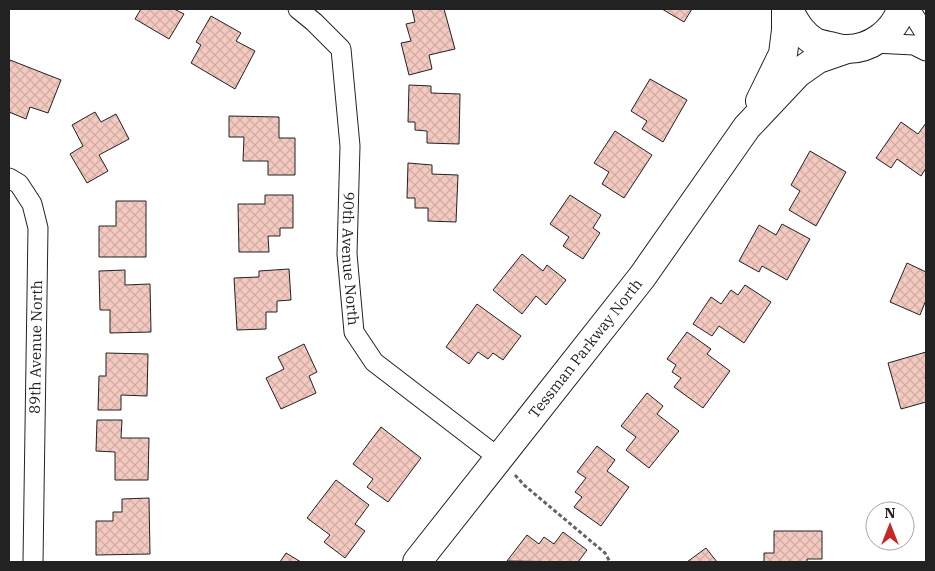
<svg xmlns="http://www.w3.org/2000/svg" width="935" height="571" font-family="'IBM Plex Serif',serif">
<defs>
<pattern id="building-cross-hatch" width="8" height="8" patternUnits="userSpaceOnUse" patternTransform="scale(1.25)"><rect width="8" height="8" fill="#f3c9c0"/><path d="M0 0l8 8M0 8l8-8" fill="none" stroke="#d0aca5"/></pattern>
</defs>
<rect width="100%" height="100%" fill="#fff"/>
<!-- building -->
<path fill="url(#building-cross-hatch)" stroke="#222" d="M141 9H174L184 14 169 39 135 19Z
M412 9H444L455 49 429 55 432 69 409 75 401 43 411 41 406 24 415 22Z
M662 9H692L684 22Z
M211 16 241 33 236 41 255 51 235 89 191 63 201 45 196 42Z
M10 60 61 80 48 113 30 107 26 119 9 112V64Z
M650 79 687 100 663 142 642 129 647 121 631 111Z
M409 85 431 86V93L460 94 459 144 427 143V131L415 130V122H408Z
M95 112 101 122 116 114 129 139 99 155 108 171 87 183 70 154 83 146 72 125Z
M229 116 279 117V138H295V175H268V161H243L244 137H229Z
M901 122 918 134 926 123V168L921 176 897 159 891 168 876 158Z
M615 131 652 155 624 198 602 184 609 172 594 163Z
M810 151 846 172 816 226 789 210 800 191 791 185Z
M408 163 432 165V174L458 175 456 222 428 221V208H415V198H407Z
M265 195H293V228H280V236H268L269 252H239L238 204H265Z
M570 195 601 215 593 228 600 233 583 259 563 246 569 237 550 224Z
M116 201H146V257H99V226H116Z
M782 224 810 239 787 280 762 266 759 272 739 261 759 225 776 235Z
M522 254 543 271 547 265 566 280 546 305 536 296 522 314 493 290Z
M907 263 926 272V300L920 315 890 302Z
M289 269 291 300 277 301V312H266V329L237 330 234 278 259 277V271Z
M125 270V285L150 284 151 332 110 333V310H100L99 271Z
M745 285 771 302 744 343 719 326 712 336 693 324 711 297 721 304 731 290 738 295Z
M477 304 521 336 503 360 493 353 488 359 478 352 469 364 446 347Z
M687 332 711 349 707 354 730 371 703 408 674 387 681 378 672 372 676 365 667 359Z
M304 344 317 372 309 376 316 393 281 409 266 378 284 369 278 357Z
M926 352V377H925L926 381V402L901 409 888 363Z
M106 353 148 354 147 396 121 395V410H98L99 376H106Z
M647 393 663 406 657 414 679 431 649 468 626 450 636 437 621 426Z
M97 420H122L121 438H149L148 480H115V452L96 451Z
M381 427 421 458 388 502 367 487 373 479 353 464Z
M597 446 615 460 607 471 629 487 601 526 574 507 582 497 575 492 586 478 577 472Z
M336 480 369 505 355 524 365 531 345 558 324 542 330 535 307 518Z
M149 498 150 554 96 555V521H113V512H122V499Z
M774 531H822V559H807V562H764V553H774Z
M563 532 587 550 578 562 507 561 527 535 539 544 544 537 554 544Z
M706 548 717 562H687Z
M286 553 301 562H280Z"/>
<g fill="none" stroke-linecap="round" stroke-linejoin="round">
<!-- street casing -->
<g stroke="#222" stroke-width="21">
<g id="street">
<path id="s1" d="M298 9 314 22 341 49 350 146 347 254 354 332 374 362 499 458"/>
<path d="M910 9 926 35"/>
<path d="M874 43 914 45 926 51"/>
<path d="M9 178 19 184 32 204 38 228 33 562"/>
</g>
</g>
<!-- secondary casing -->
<g stroke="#222" stroke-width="30">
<g id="secondary">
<path d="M788 9C795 21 801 34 815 42 819 44 825 45 830 46 834 47 840 49 845 49 869 50 894 33 901 9"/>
<path d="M760 101 783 54 786 30V9"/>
<path id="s2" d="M417 562 642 277 747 127 798 73 818 59 844 50"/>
</g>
</g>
<!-- path -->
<path stroke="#646464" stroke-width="3" stroke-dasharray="4 2.5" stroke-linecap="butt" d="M515 475 524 485 605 553 610 562"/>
<!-- street -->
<use href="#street" stroke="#fff" stroke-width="19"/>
<!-- secondary -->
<use href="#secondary" stroke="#fff" stroke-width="28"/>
</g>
<g text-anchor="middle" stroke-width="4" stroke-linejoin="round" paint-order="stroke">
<!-- street labels -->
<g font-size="15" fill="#222" stroke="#fff">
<text dy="5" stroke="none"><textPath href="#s1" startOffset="269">90th Avenue North</textPath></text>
<text transform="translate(36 347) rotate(-89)" y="5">89th Avenue North</text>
<text dy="5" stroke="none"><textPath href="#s2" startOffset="272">Tessman Parkway North</textPath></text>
</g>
</g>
<!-- border -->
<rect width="935" height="571" fill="none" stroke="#222222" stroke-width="20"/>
<!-- north arrow -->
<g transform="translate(890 526)"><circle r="24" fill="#ffffff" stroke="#a7a7a7"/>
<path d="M0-4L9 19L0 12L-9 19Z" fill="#c62828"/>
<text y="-8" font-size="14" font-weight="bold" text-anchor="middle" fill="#222222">N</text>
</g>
</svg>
